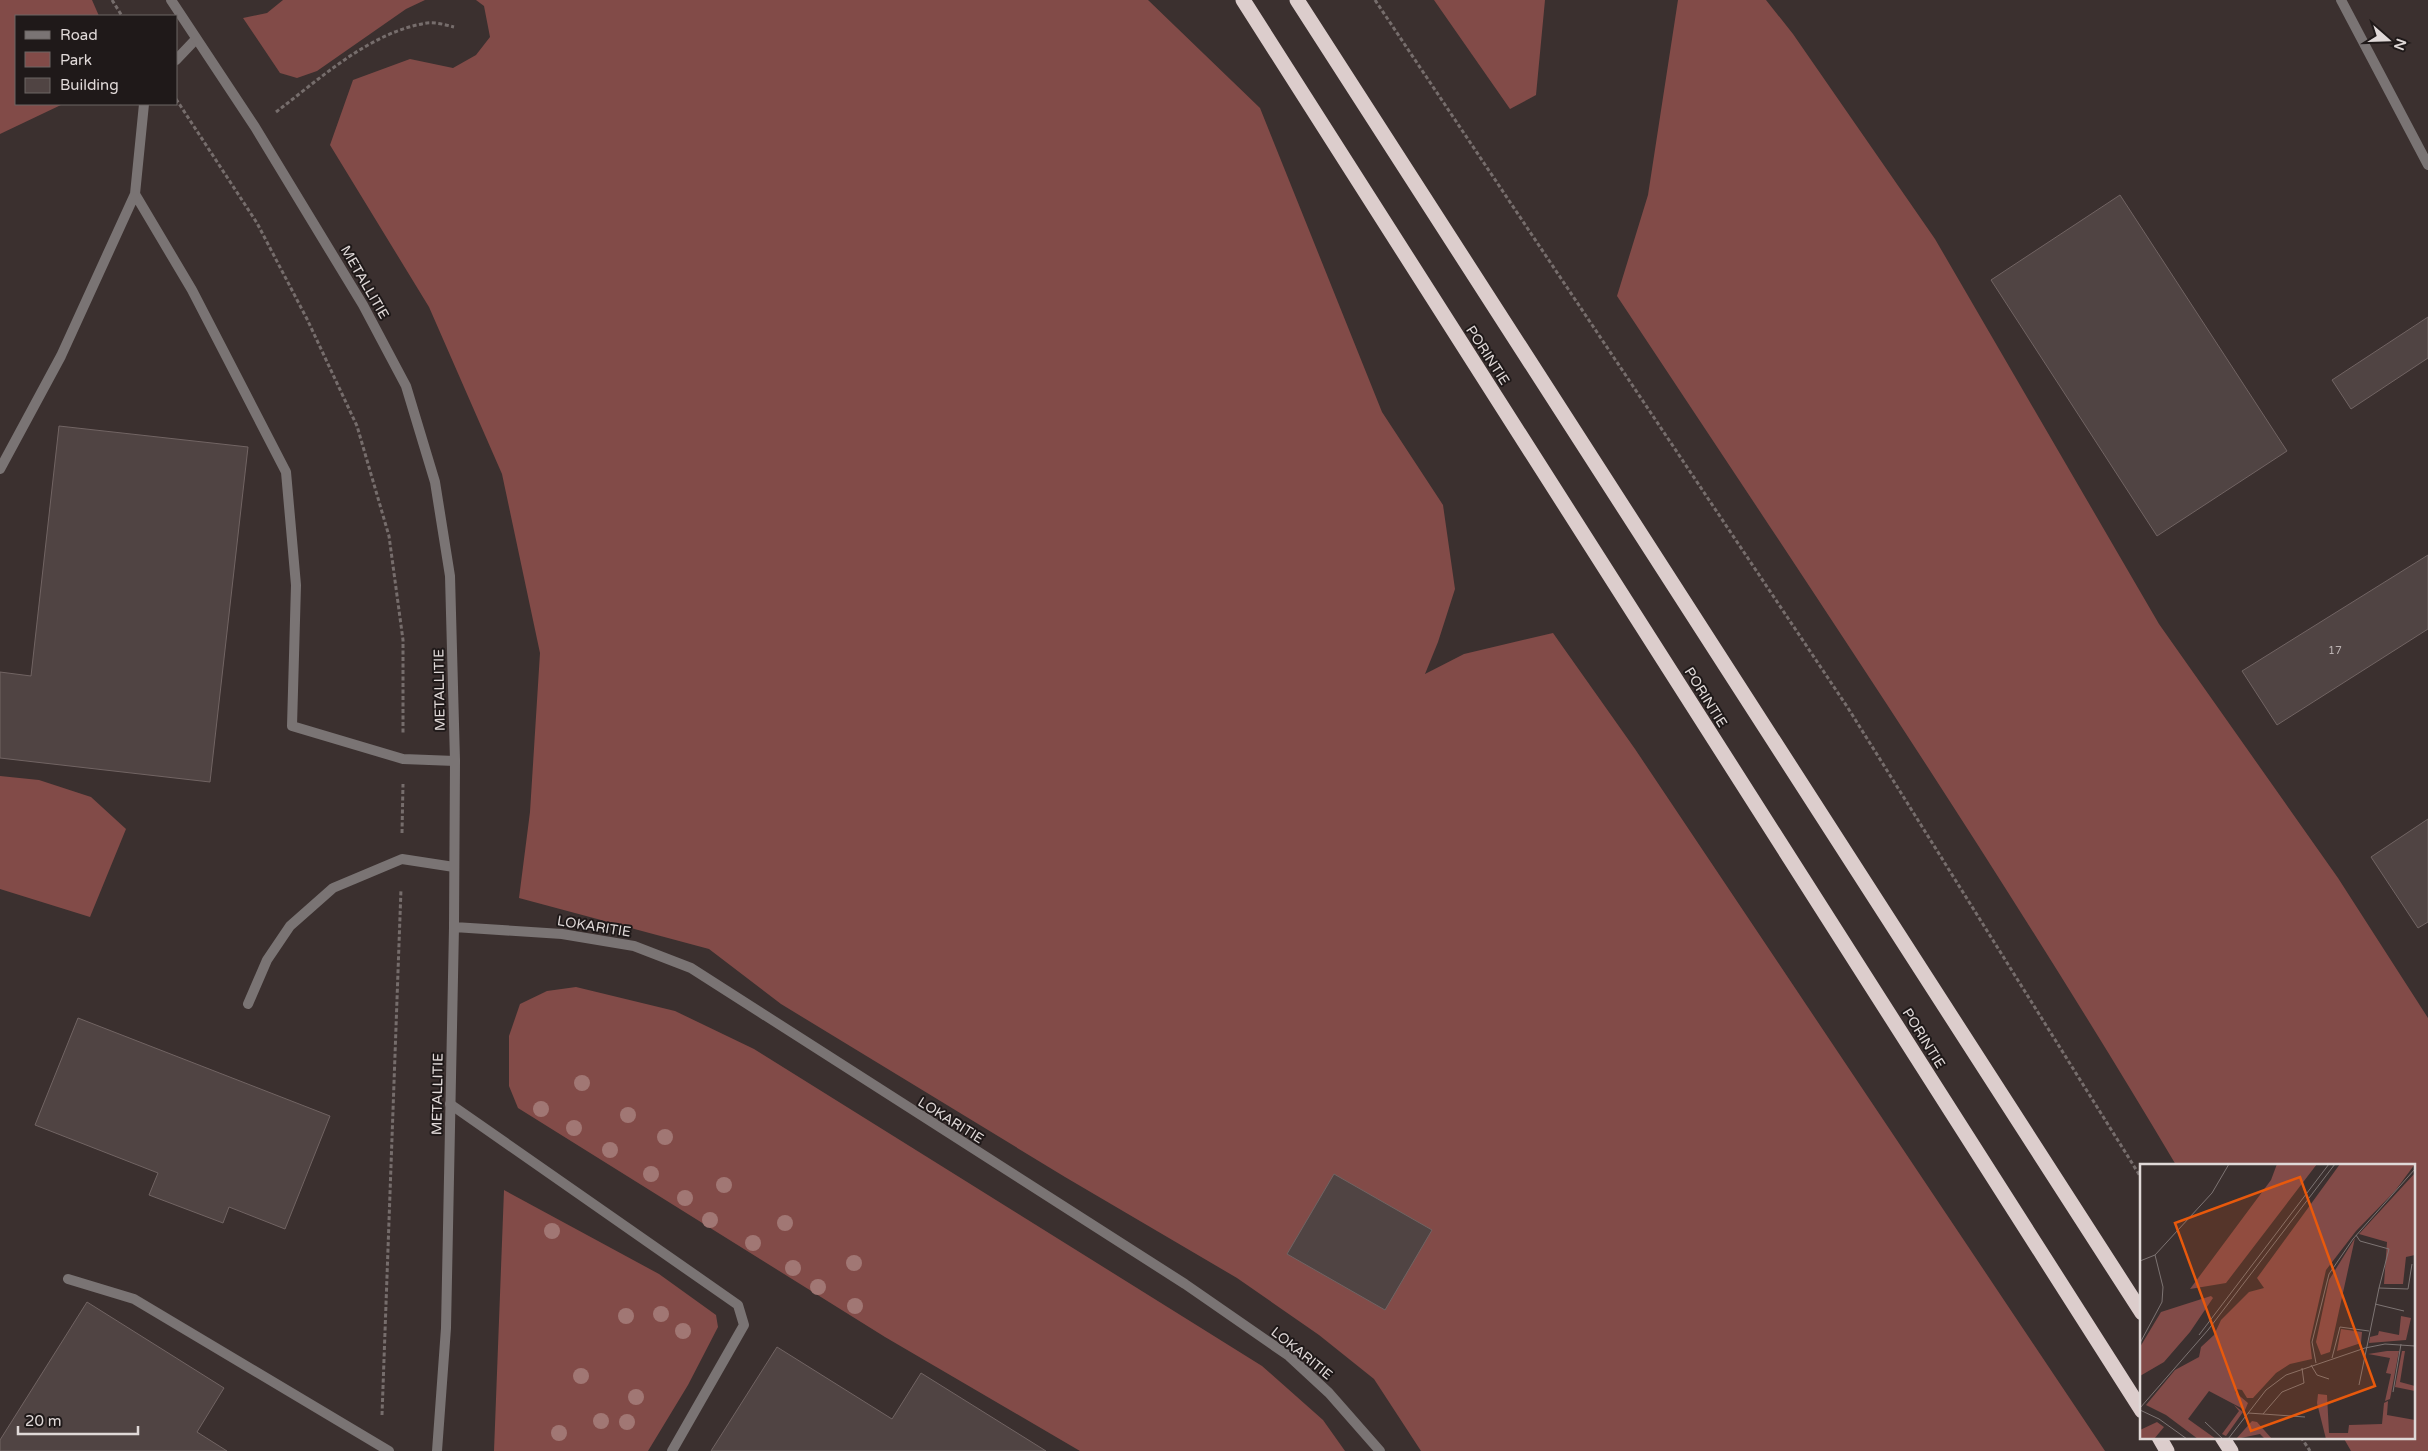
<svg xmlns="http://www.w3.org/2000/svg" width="2428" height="1451" font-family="'Varela Round',sans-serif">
<rect width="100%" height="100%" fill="#3b302f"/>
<!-- green -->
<path fill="#824b48" d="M0 0H92L99 16H16V104H63L0 134Z
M283 0H425L406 9 317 71 297 78 280 73 243 18 267 13Z
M476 0H1148L1260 108 1382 412 1443 505 1455 589 1438 642 1425 674 1464 654 1553 633 1635 749 2105 1451H1421L1374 1379 1319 1335 1237 1278 1065 1177 781 1004 709 949 519 898 530 812 540 653 502 474 429 307 330 145 353 80 410 59 453 68 476 55 490 37 484 6Z
M1434 0H1545L1536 95 1510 109Z
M1678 0H1766L1793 34 1935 239 2159 624 2338 878 2428 1018V1451H2351L2343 1437H2414V1165H2176C2000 869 1807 583 1617 296L1648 195Z
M0 776 39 780 91 797 126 829 90 917 0 889Z
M576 987 675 1011 754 1049 1262 1366 1323 1420 1345 1451H1080L885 1337 518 1108 509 1086V1036L520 1004 547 991Z
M504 1190 659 1274 716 1315 718 1327 688 1385 648 1451H494Z"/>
<!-- building -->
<path fill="#504443" stroke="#716463" d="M2120 195 2287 451 2157 536 1991 280Z
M2428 317V358L2351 409 2332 380Z
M59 426 248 447 210 782 0 758V672L31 676Z
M2428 555V629L2277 725 2242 671Z
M2428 819V922L2418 928 2371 857Z
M78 1018 330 1116 285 1229 229 1207 223 1223 149 1195 158 1173 35 1125Z
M1334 1174 1432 1230 1385 1310 1287 1254Z
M87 1302 224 1388 197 1432 227 1451H0V1440Z
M777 1347 892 1419 921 1373 1046 1451H711Z"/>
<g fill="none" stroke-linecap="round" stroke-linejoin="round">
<!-- path -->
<path stroke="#766d6c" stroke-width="3" stroke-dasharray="4 2.5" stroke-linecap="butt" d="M112 0 122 16
M1375 0 1848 708 2142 1179
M176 99 257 223 307 319 357 426 389 536 403 640V733
M276 112C321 78 370 32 427 23 436 22 446 25 454 27
M402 833 403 784
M382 1415 401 889
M2301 1437 2310 1451"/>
<!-- lane -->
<path stroke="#7a7474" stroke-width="10" d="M176 60 196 39
M144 104 135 194 192 290 286 472 296 585 292 726 403 759 455 761
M0 469 61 356 135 194
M248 1004 267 960 290 926 333 888 402 859 454 867
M450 1104 738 1305 744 1325 672 1451
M68 1279 134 1299 389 1451"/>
<!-- street -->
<path stroke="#7a7474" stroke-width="10" d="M171 0 255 127 363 305 406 386 435 482 450 576 455 761 454 927 446 1328 437 1451
M2341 0 2428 165
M454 927 562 934 634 946 691 968 1185 1284 1289 1356 1329 1393 1380 1451"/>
<!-- highway -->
<path stroke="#dccdcc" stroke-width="15" d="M1243 0 2142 1411
M1297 0 2142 1313
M2159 1437 2167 1451
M2222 1437 2231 1451"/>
</g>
<!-- trees -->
<g fill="#a17774">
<circle cx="582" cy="1083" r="8"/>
<circle cx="541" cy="1109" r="8"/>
<circle cx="628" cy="1115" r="8"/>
<circle cx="574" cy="1128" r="8"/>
<circle cx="665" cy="1137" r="8"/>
<circle cx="610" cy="1150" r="8"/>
<circle cx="651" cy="1174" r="8"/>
<circle cx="724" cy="1185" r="8"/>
<circle cx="685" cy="1198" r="8"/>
<circle cx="710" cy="1220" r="8"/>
<circle cx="785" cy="1223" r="8"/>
<circle cx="552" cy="1231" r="8"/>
<circle cx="753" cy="1243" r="8"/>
<circle cx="854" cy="1263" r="8"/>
<circle cx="793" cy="1268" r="8"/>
<circle cx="818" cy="1287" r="8"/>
<circle cx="855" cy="1306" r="8"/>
<circle cx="661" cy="1314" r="8"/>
<circle cx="626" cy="1316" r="8"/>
<circle cx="683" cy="1331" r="8"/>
<circle cx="581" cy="1376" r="8"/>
<circle cx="636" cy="1397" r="8"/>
<circle cx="601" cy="1421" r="8"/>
<circle cx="627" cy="1422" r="8"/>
<circle cx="559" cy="1433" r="8"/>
</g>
<g text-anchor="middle" stroke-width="4" stroke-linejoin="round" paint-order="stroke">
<!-- number labels -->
<g font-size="11" fill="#bcb4b3">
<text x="2335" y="654">17</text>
</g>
<!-- street labels -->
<g font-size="14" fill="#e0d9d8" stroke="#1f1919">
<text transform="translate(365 282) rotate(60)" y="5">METALLITIE</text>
<text transform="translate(1488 355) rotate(57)" y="5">PORINTIE</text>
<text transform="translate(439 690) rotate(-91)" y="5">METALLITIE</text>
<text transform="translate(1706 697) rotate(58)" y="5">PORINTIE</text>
<text transform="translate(594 926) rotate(9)" y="5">LOKARITIE</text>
<text transform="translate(1924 1038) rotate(58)" y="5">PORINTIE</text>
<text transform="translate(437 1094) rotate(-89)" y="5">METALLITIE</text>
<text transform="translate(951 1120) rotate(32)" y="5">LOKARITIE</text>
<text transform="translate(1302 1353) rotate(39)" y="5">LOKARITIE</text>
</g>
</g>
<!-- overview -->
<g transform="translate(2140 1164)">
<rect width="275" height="275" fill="#3b302f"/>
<path d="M137 0H177L86 119 50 125 131 16ZM200 0H275L255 27 216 67 186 106 170 177 172 195 150 200 136 209 113 234H107L102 226 96 225 95 228 108 239 105 246 69 227 48 255 76 275H58L26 251 6 241 35 206 59 193 61 183 74 171 81 156 109 128 124 124 117 114ZM275 9V91L266 93 263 120H244L247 78 219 70ZM215 74 190 188 181 191 176 178 189 116ZM71 132 73 134 50 168 24 198 0 212V183L21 148ZM261 152 271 154 266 176 229 179 230 173 238 171 239 167 259 171ZM201 165 222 168 221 179 197 187ZM247 187H259L250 235 245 237 251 210 246 209 250 194 228 190ZM262 187H265L260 218 275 222V227L255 223ZM178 230 187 231 189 269H208L209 261 242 260 244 239 248 237 247 251 275 256V275H186L177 239ZM94 241 103 248 86 272 82 270 99 247ZM112 257 117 258 132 275H125L120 270 96 275ZM17 258 24 263 14 275H0V266Z" fill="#824b48"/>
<path fill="none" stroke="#7d7473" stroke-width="1" d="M216 71 220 77 249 85 239 124M0 97 15 91M235 140 264 147M59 171 189 0M0 179 22 138 23 123 15 91 72 29 89 0M192 194 200 163 229 167M176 199 172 178 189 110 213 75 275 5M171 201 177 211 189 215M219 221 239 124 268 125 272 100M253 228 261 180M0 244 68 166 195 0M0 246 19 255 47 275M108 249 123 250 142 228 164 219 162 204M123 250 165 253M65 258 83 275M88 275 126 226 146 211 225 184 245 180 275 182"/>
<path fill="#e8590c" fill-opacity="0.15" stroke="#e8590c" stroke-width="2.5" d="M160 13 235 222 111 267 35 59Z"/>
<rect width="275" height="275" fill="none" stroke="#e0d9d8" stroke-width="2.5"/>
</g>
<!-- legend -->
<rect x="15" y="15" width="162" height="90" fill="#1f1919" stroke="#6c6665"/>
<rect x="25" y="31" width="25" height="8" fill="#7a7474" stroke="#6c6665"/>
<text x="60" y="40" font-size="15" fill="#e0d9d8">Road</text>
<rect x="25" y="52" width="25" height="15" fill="#824b48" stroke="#6c6665"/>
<text x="60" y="65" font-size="15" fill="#e0d9d8">Park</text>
<rect x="25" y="78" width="25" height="15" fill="#504443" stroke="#6c6665"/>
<text x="60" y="90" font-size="15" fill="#e0d9d8">Building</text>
<!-- north arrow -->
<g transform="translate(2388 40) rotate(110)" stroke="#1f1919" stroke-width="4" paint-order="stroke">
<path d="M0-4L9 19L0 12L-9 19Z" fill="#e0d9d8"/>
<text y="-8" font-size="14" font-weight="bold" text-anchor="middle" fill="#e0d9d8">N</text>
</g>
<!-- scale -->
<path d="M18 1426v8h120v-8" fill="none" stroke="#e0d9d8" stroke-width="2.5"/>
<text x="25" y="1426" font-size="15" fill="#e0d9d8" stroke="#1f1919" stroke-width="4" paint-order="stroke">20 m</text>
</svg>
